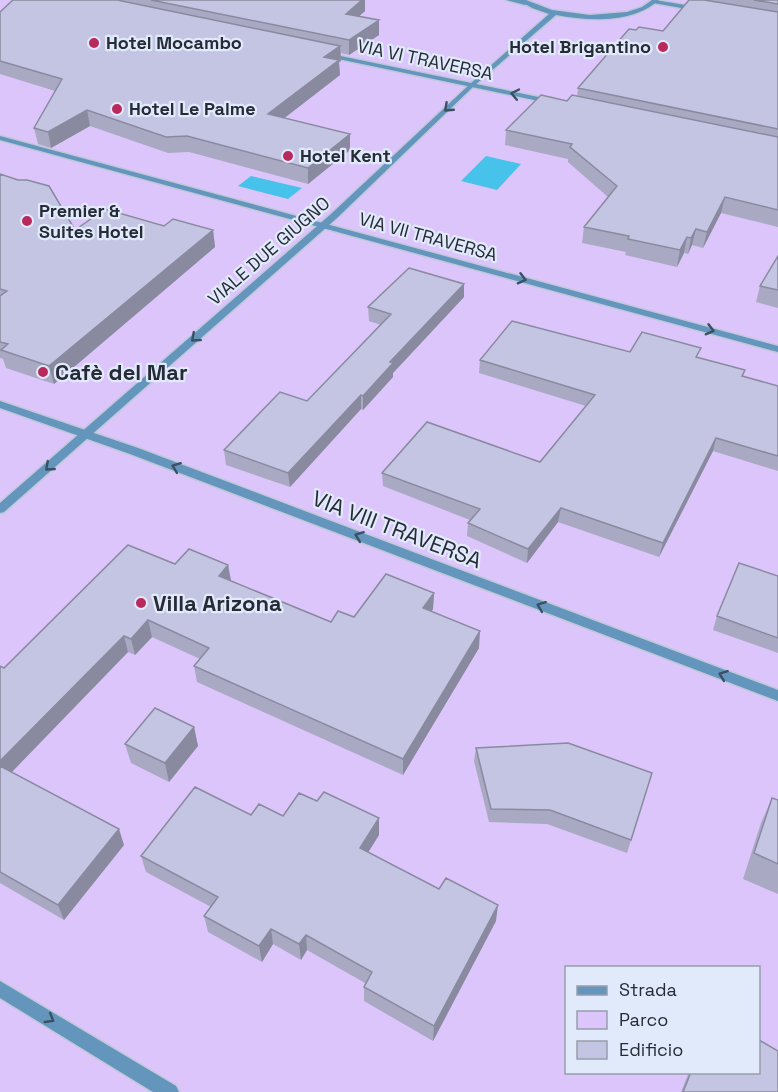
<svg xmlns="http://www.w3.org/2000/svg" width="778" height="1092" font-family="'Space Grotesk',sans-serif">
<rect width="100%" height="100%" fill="#e1eafb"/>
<!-- green -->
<path fill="#dcc5fb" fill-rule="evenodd" d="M0 0H778V1092H0ZM566 968H758V1072H566Z"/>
<!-- water -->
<path fill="#47c2ea" d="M486 156 521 164 497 190 461 181Z
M251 176 302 188 288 199 238 186Z"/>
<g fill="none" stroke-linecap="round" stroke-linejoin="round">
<!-- minor casing -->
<g stroke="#bfc8d8" stroke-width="3">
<path id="minor" d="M506 0H519L528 3 525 5Z
M655 0 698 7 701 9 698 11 653 3Z
M326 53 553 100 557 102 553 104 324 56 323 55Z
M0 136 778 346V352L0 140Z
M0 401 138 448 778 690V701L130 454 0 408Z
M0 981 176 1086 179 1092H153L0 998Z"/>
</g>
<!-- tertiary casing -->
<g stroke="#bfc8d8" stroke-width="3">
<path id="tertiary" d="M518 0H526L552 10 590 15 627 12 642 7 652 0H659C632 24 589 21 556 15L474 86 337 218 4 512 0 513V503L331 214 470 84 549 14 532 8Z"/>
</g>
<!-- minor -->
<use href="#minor" fill="#6395bd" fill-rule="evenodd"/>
<!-- tertiary -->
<use href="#tertiary" fill="#6395bd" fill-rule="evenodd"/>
</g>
<!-- wall -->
<path fill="#a9a9c3" d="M13 0H365V11L359 16 379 35 349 55 341 53V61L339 62 340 75 284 118 350 134V150L308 184 189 152 168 153 90 126 51 148 38 144 34 128 55 91 0 74V12Z
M689 0H778V227L721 213 703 248 692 245 688 254 684 253 677 267 625 255 626 252 582 243 584 227 608 197 568 162V159L505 145 506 130 577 96 578 88 636 30 663 31Z
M0 174 75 230 164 226 213 230 215 247 54 384 6 368 3 359 0 358Z
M778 256V308L756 302 760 286Z
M464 297 393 373V377L363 410 361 409 290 487 226 465 224 450 307 401 381 325 369 321 368 307Z
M630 352 699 358 745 370 743 376 778 386V471L713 451 659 557 558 522 527 563 467 536 468 523 470 520 383 486 382 473 540 462 586 406 479 373 480 360Z
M175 564 228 565 231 581 331 622 354 617 434 593 433 609 431 612 479 648 403 775 197 682 194 666 200 659 152 637 135 655 128 652 12 772 124 845 64 920 0 883V666L4 668Z
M778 576V653L713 630 717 616Z
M194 727 198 746 169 782 131 763 125 744Z
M476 748 652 773 627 853 547 824 489 822 474 761Z
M772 798 778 800V894L743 879 761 823Z
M251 815 379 818V835L368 852 496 921 433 1041 364 1001V987L365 983 307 950 301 960 273 944 262 962 208 932 204 916 211 907 146 872 141 856Z
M689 1072H759L778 1092H681Z"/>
<!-- shaded-wall -->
<path fill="#898a9f" d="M362 0H365V11L346 28V14Z
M379 20V35L349 55V40Z
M340 46 341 61 339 62 340 75 269 130 268 114 324 57Z
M87 110 90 126 51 148 48 132Z
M350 134V150L308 184V168Z
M725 197 721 213 703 248 707 232Z
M696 229 692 245 688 254 691 238Z
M213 230 215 247 54 384 49 366Z
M687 237 684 253 677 267 680 250Z
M464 284V297L393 373V377L363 410V396L390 362Z
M361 395V409L290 487 288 473Z
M716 438 713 451 659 557 663 543Z
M561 508 558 522 527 563 528 549Z
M228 565 231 581 219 576Z
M434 593 433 609 422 625 423 608Z
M148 620 152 637 135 655 131 639Z
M480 631 479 648 403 775V759Z
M124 636 128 652 4 780 0 772V761Z
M194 727 198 746 169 782 165 763Z
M379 818V835L361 864 360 848Z
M119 829 124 845 64 920 58 905Z
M498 905 496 921 433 1041 434 1026Z
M271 929 273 944 262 962 259 946Z
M306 935 307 950 301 960 299 944Z"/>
<!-- building -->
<path fill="#c4c5e3" stroke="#898a9f" stroke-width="1.5" d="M13 0H117L340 46 324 57 339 60 268 114 350 134 308 168 187 136 166 137 87 110 48 132 34 128 62 79 0 61V12Z
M151 0H362L346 14 379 20 349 40Z
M689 0H704L778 12V129L578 88 629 29 636 30 639 27 663 31Z
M754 0H778V4Z
M541 95 567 101 572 95 778 137V210L725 197 707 232 696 229 691 238 687 237 680 250 628 239 629 236 584 227 617 186 570 147 572 144 506 130Z
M0 174 18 180H27L49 186 75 230 105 209 164 226 173 219 213 230 49 366 1 350 8 344 0 342V296L7 291 0 289Z
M778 256V290L760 286Z
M409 268 464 284 390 362 393 363 363 396 361 395 288 473 224 450 280 392 307 401 391 314 368 307Z
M512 321 630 352 642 332 701 348 696 357 745 370 742 376 778 386V456L716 438 663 543 561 508 528 549 468 523 480 509 382 473 427 422 540 462 595 395 480 360Z
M128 545 175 564 189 549 228 565 219 576 331 622 338 611 354 617 386 574 434 593 423 608 480 631 403 759 194 666 209 648 148 620 131 639 124 636 0 761V666L4 668Z
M739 563 778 576V638L717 616Z
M155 708 194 727 165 763 125 744Z
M568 743 652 773 631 840 550 810 491 809 476 748Z
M0 766 119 829 58 905 0 872Z
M195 787 251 815 259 804 283 816 299 793 317 801 324 792 379 818 360 848 439 889 446 878 498 905 434 1026 364 987 372 972 306 935 299 944 271 929 259 946 204 916 218 897 141 856Z
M772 798 778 800V864L754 853Z
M759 1040 778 1051V1092H683L691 1072H759Z"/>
<!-- one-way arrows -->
<defs><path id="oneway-chevron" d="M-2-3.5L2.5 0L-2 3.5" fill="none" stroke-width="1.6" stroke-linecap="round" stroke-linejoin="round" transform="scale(1.5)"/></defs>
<g stroke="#3b5065">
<use href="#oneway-chevron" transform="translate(515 94) rotate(-168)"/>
<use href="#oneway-chevron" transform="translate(448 108) rotate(137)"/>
<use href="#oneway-chevron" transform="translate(522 279) rotate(15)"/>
<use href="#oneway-chevron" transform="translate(710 330) rotate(15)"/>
<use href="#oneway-chevron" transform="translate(195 338) rotate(139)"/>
<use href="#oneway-chevron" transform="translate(49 467) rotate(139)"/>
<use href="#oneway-chevron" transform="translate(176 467) rotate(-159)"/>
<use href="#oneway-chevron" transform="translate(359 536) rotate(-159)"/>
<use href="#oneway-chevron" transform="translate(541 606) rotate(-159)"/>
<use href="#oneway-chevron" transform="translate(723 675) rotate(-159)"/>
<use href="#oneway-chevron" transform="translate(50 1019) rotate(31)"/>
</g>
<!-- markers -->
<g fill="#b82a5c" stroke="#e1eafb" stroke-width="2">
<circle cx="94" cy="43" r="6"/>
<circle cx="663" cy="47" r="6"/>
<circle cx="117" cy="109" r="6"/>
<circle cx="288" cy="156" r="6"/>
<circle cx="27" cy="221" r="6"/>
<circle cx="43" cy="372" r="6"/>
<circle cx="141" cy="603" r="6"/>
</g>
<g text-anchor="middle" stroke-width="4.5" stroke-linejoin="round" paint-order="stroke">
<!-- far-poi labels -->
<g font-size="18" font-weight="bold" fill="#262b36" stroke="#e1eafb" text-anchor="start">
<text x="106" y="49">Hotel Mocambo</text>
<text x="651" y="53" text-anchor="end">Hotel Brigantino</text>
<text x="129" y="115">Hotel Le Palme</text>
<text x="300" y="162">Hotel Kent</text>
<text x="39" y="217">Premier &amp;<tspan x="39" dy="21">Suites Hotel</tspan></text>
</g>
<!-- far-street labels -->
<g font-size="18" fill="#262b36" stroke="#e1eafb">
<text transform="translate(425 60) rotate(12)" y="6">VIA VI TRAVERSA</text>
<text transform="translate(428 237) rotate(15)" y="6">VIA VII TRAVERSA</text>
<text transform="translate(269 251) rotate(-41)" y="6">VIALE DUE GIUGNO</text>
</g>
<!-- poi labels -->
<g font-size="22" font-weight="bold" fill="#262b36" stroke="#e1eafb" text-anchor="start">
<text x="55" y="380">Cafè del Mar</text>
<text x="153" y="611">Villa Arizona</text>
</g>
<!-- street labels -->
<g font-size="22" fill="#262b36" stroke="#e1eafb">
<text transform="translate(397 529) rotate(21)" y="8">VIA VIII TRAVERSA</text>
</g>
</g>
<!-- legend -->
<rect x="565" y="966" width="195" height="108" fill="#e1eafb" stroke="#969eac" stroke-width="1.5"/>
<rect x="577" y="986" width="30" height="9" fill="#6395bd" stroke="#969eac" stroke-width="1.5"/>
<text x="619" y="996" font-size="18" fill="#262b36">Strada</text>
<rect x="577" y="1011" width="30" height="18" fill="#dcc5fb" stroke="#969eac" stroke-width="1.5"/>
<text x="619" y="1026" font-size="18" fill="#262b36">Parco</text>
<rect x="577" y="1041" width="30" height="18" fill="#c4c5e3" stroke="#969eac" stroke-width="1.5"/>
<text x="619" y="1056" font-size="18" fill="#262b36">Edificio</text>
</svg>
